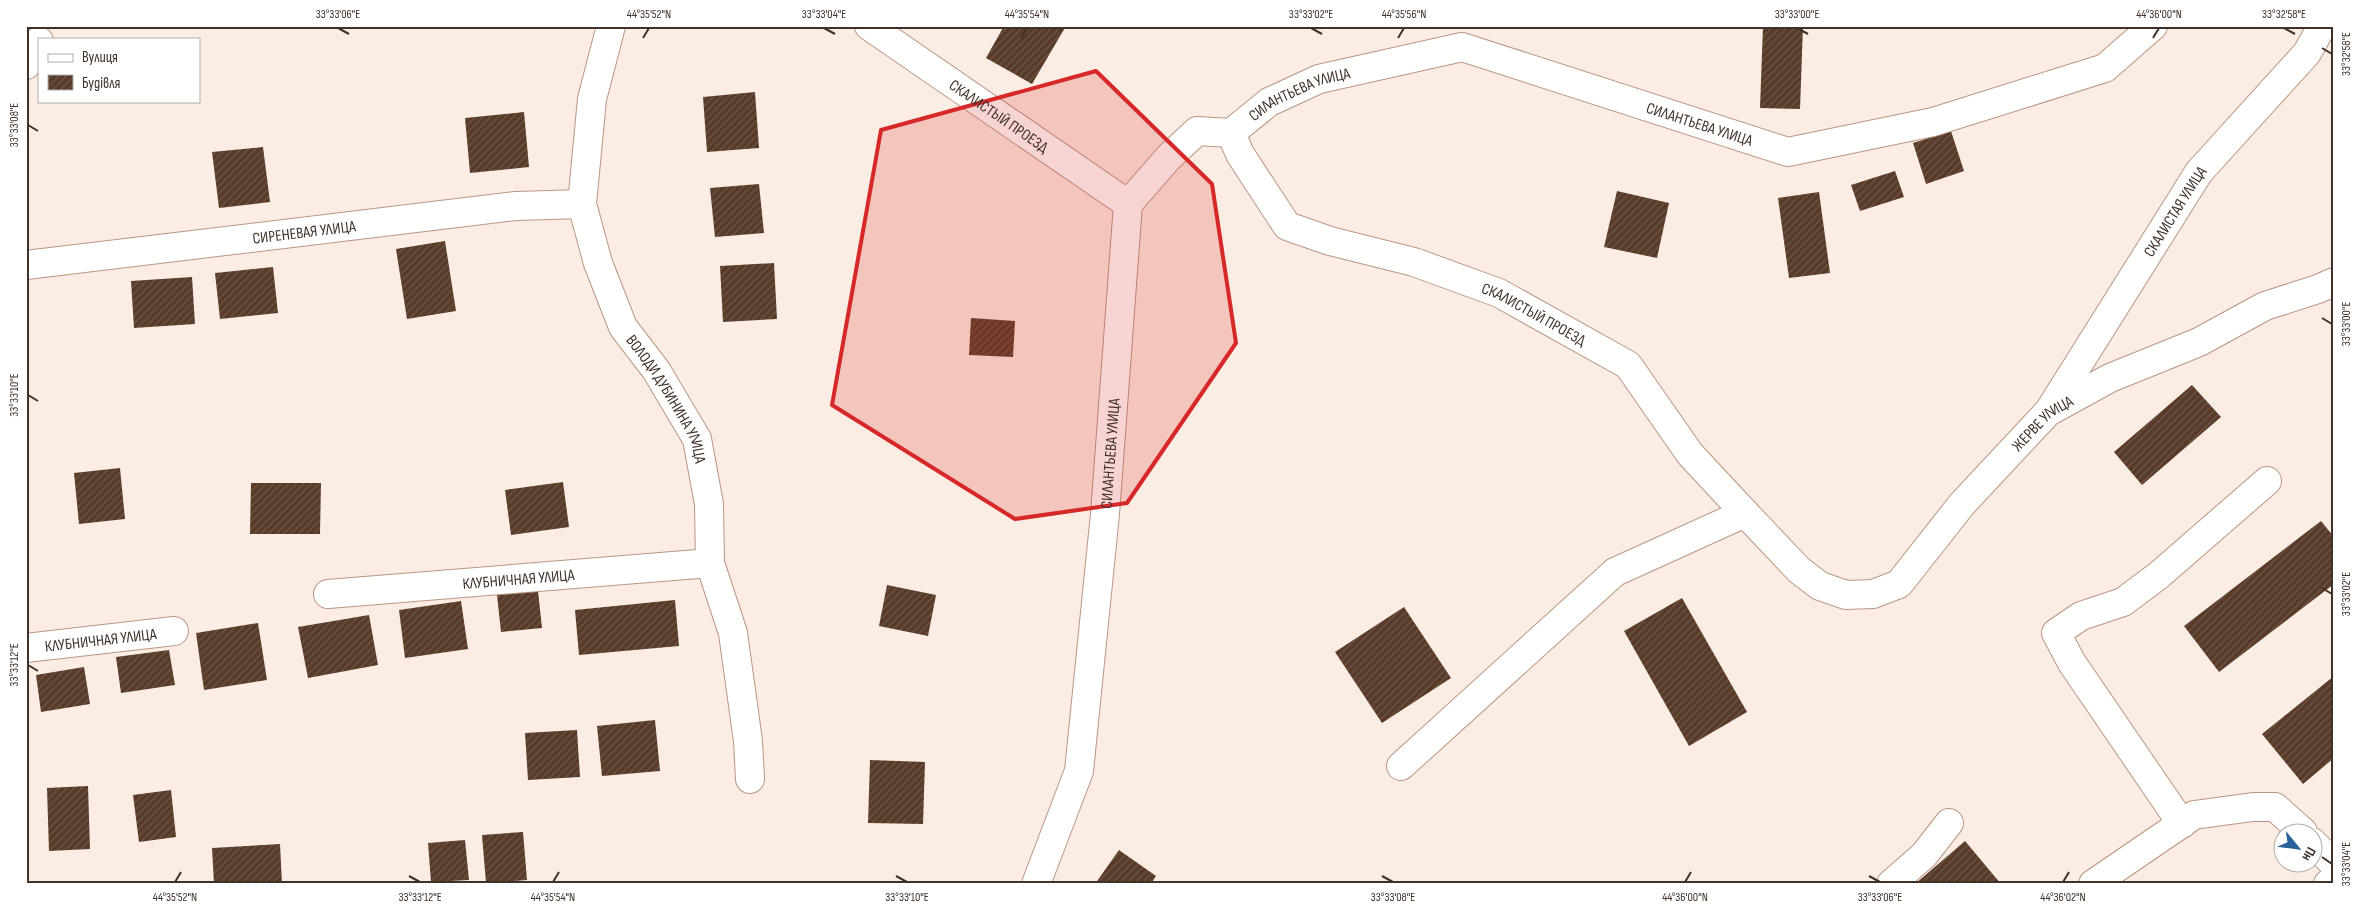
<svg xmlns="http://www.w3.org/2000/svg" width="2360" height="910" font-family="'Sofia Sans Condensed',sans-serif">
<defs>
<pattern id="building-hatch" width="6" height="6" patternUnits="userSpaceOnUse" patternTransform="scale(1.25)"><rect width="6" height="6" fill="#573b28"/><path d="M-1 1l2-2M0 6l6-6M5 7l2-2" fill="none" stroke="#6d5646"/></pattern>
</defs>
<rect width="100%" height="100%" fill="#fbede3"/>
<!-- building -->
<path fill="url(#building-hatch)" d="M1004 26H1066L1032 84 986 58Z
M1763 26H1803L1800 109 1760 108Z
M755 92 759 148 707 152 703 97Z
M524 112 529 167 470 173 465 118Z
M1951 131 1964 171 1926 184 1913 143Z
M263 147 270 202 219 208 212 152Z
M1895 171 1904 197 1860 211 1851 185Z
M759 184 764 233 715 237 710 188Z
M1617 191 1669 203 1657 258 1604 247Z
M1819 192 1830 273 1789 278 1778 198Z
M445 241 456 311 407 319 396 249Z
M774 263 777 319 723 322 720 266Z
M273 267 278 313 220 319 215 273Z
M192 277 195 324 134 328 131 281Z
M971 318 1015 321 1013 357 969 355Z
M2192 385 2221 417 2142 485 2114 452Z
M120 468 125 519 79 524 74 473Z
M563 482 569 527 511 535 505 490Z
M251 483H321L320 534H250Z
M2321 521 2334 537V584L2219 672 2184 626Z
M887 585 936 595 928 636 879 626Z
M538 591 542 628 501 632 497 595Z
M1682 598 1747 712 1689 746 1624 631Z
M675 600 679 646 579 655 575 610Z
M461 601 468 649 405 658 399 610Z
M1404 607 1451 678 1382 723 1335 652Z
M369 615 378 665 308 678 298 627Z
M258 623 267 680 204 690 196 633Z
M169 650 175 685 121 693 116 657Z
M84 667 90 704 41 712 36 675Z
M2334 676V758L2303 784 2262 734Z
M655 720 660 771 602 776 597 726Z
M577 730 580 777 528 780 525 733Z
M870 760 925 762 923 824 868 823Z
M88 786 90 849 49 851 47 788Z
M171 790 176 837 139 842 133 795Z
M523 832 527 880 486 883 482 835Z
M465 840 469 880 431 882 428 843Z
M1965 841 2001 884H1915Z
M280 844 282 884H214L212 848Z
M1119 850 1156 876 1151 884H1095Z"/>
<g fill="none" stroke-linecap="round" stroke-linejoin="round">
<!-- minor casing -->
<g stroke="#b89782" stroke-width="30">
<g id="minor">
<path id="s1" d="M611 26 592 99 582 204 598 263 623 327 656 370 697 439 709 504 710 563 733 633 748 741 750 779"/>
<path id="s2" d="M869 26 1128 204"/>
<path d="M26 65 39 41"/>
<path id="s3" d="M1231 133 1240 154 1287 226 1330 241 1414 262 1499 293 1628 365 1690 454 1745 513 1799 570 1820 586 1846 595 1873 594 1899 584 1962 504 2048 412 2110 378 2199 342 2265 306 2318 289 2334 282"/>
<path id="s4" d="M26 265 516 206 582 204"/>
<path id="s5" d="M2049 411 2199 172 2307 53 2322 26"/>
<path id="s6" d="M328 594 710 563"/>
<path id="s7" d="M26 648 174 631"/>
<path d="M1401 766 1615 572 1745 513"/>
<path d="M2182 824 2072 663 2056 633 2081 616 2123 602 2159 575 2267 481"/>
<path d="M2312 842 2334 864"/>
<path id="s8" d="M1036 884 1079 771 1105 514 1128 204 1169 157 1197 131 1231 133 1269 102 1319 79 1462 47 1788 152 1933 122 2105 68 2153 26"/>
<path d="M1891 884 1924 855 1949 823"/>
<path d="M2093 884 2194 815 2253 807H2275L2303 832"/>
</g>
</g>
<!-- major casing -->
<g stroke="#b89782" stroke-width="30">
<path id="major" d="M2328 884 2334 879"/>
</g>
<!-- minor -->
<use href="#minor" stroke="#fff" stroke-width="28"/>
<!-- major -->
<use href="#major" stroke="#fff" stroke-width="28"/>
</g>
<!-- marked area -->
<path fill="#d62828" fill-opacity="0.2" stroke="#d62828" stroke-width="4" stroke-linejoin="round" d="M1096 71 1212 184 1236 343 1127 503 1015 519 832 405 881 130Z"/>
<!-- ticks -->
<path fill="none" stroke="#403229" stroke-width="2" d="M338 28 349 34M824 28 835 34M1311 28 1322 34M1797 28 1808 34M2284 28 2295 34M643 38 649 28M1021 38 1027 28M1398 38 1404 28M2153 38 2159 28M2322 48 2332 54M28 125 38 131M2322 318 2332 324M28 395 38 401M2322 588 2332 594M28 665 38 671M2322 857 2332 864M409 876 420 882M896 876 907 882M1382 876 1393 882M1869 876 1880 882M175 882 181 872M553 882 559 872M1685 882 1691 872M2063 882 2069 872"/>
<g text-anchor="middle" stroke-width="5" stroke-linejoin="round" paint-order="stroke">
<!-- street labels -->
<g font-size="16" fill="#403229" stroke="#fff">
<text dy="6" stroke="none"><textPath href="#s8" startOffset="905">СИЛАНТЬЕВА УЛИЦА</textPath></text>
<text dy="6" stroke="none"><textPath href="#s2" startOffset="158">СКАЛИСТЫЙ ПРОЕЗД</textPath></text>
<text dy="6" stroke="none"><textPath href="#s8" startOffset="1325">СИЛАНТЬЕВА УЛИЦА</textPath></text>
<text dy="6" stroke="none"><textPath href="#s5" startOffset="236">СКАЛИСТАЯ УЛИЦА</textPath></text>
<text dy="6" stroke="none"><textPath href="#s4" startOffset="280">СИРЕНЕВАЯ УЛИЦА</textPath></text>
<text dy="6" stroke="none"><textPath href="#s3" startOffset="372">СКАЛИСТЫЙ ПРОЕЗД</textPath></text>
<text dy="6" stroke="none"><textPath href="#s1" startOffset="396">ВОЛОДИ ДУБИНИНА УЛИЦА</textPath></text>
<text dy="6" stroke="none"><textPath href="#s3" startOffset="1072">ЖЕРВЕ УЛИЦА</textPath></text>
<text dy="6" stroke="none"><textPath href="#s8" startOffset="440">СИЛАНТЬЕВА УЛИЦА</textPath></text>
<text dy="6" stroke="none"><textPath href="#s6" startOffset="191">КЛУБНИЧНАЯ УЛИЦА</textPath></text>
<text dy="6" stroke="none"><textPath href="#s7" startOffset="75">КЛУБНИЧНАЯ УЛИЦА</textPath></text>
</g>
</g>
<!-- border -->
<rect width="2360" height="910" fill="none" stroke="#ffffff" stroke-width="55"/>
<!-- legend -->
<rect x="38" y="38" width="162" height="65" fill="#ffffff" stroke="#b3ada9"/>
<rect x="48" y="54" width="25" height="8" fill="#ffffff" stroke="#b3ada9"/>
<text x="82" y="62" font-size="15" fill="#403229">Вулиця</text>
<rect x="48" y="75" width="25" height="15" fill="url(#building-hatch)" stroke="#b3ada9"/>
<text x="82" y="88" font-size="15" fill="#403229">Будівля</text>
<!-- north arrow -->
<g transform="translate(2298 848) rotate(119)"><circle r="24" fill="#ffffff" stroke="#b3ada9"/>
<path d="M0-4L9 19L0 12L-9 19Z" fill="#296199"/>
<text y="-8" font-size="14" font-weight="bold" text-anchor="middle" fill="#403229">Пн</text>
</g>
<rect x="28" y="28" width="2304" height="854" fill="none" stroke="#403229" stroke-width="2"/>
<g font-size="12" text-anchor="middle" fill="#403229">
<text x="338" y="18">33°33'06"E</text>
<text x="649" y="18">44°35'52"N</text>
<text x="824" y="18">33°33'04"E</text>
<text x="1027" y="18">44°35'54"N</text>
<text x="1311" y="18">33°33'02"E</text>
<text x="1404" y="18">44°35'56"N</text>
<text x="1797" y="18">33°33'00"E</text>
<text x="2159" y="18">44°36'00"N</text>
<text x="2284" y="18">33°32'58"E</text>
<text transform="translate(2346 54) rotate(-90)" y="4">33°32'58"E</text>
<text transform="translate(14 125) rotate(-90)" y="4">33°33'08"E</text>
<text transform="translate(2346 324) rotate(-90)" y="4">33°33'00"E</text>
<text transform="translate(14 395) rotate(-90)" y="4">33°33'10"E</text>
<text transform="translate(2346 594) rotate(-90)" y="4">33°33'02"E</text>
<text transform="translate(14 665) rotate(-90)" y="4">33°33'12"E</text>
<text transform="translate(2346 864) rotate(-90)" y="4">33°33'04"E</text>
<text x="175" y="901">44°35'52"N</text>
<text x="420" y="901">33°33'12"E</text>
<text x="553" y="901">44°35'54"N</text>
<text x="907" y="901">33°33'10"E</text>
<text x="1393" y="901">33°33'08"E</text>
<text x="1685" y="901">44°36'00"N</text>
<text x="1880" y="901">33°33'06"E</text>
<text x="2063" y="901">44°36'02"N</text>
</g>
</svg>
